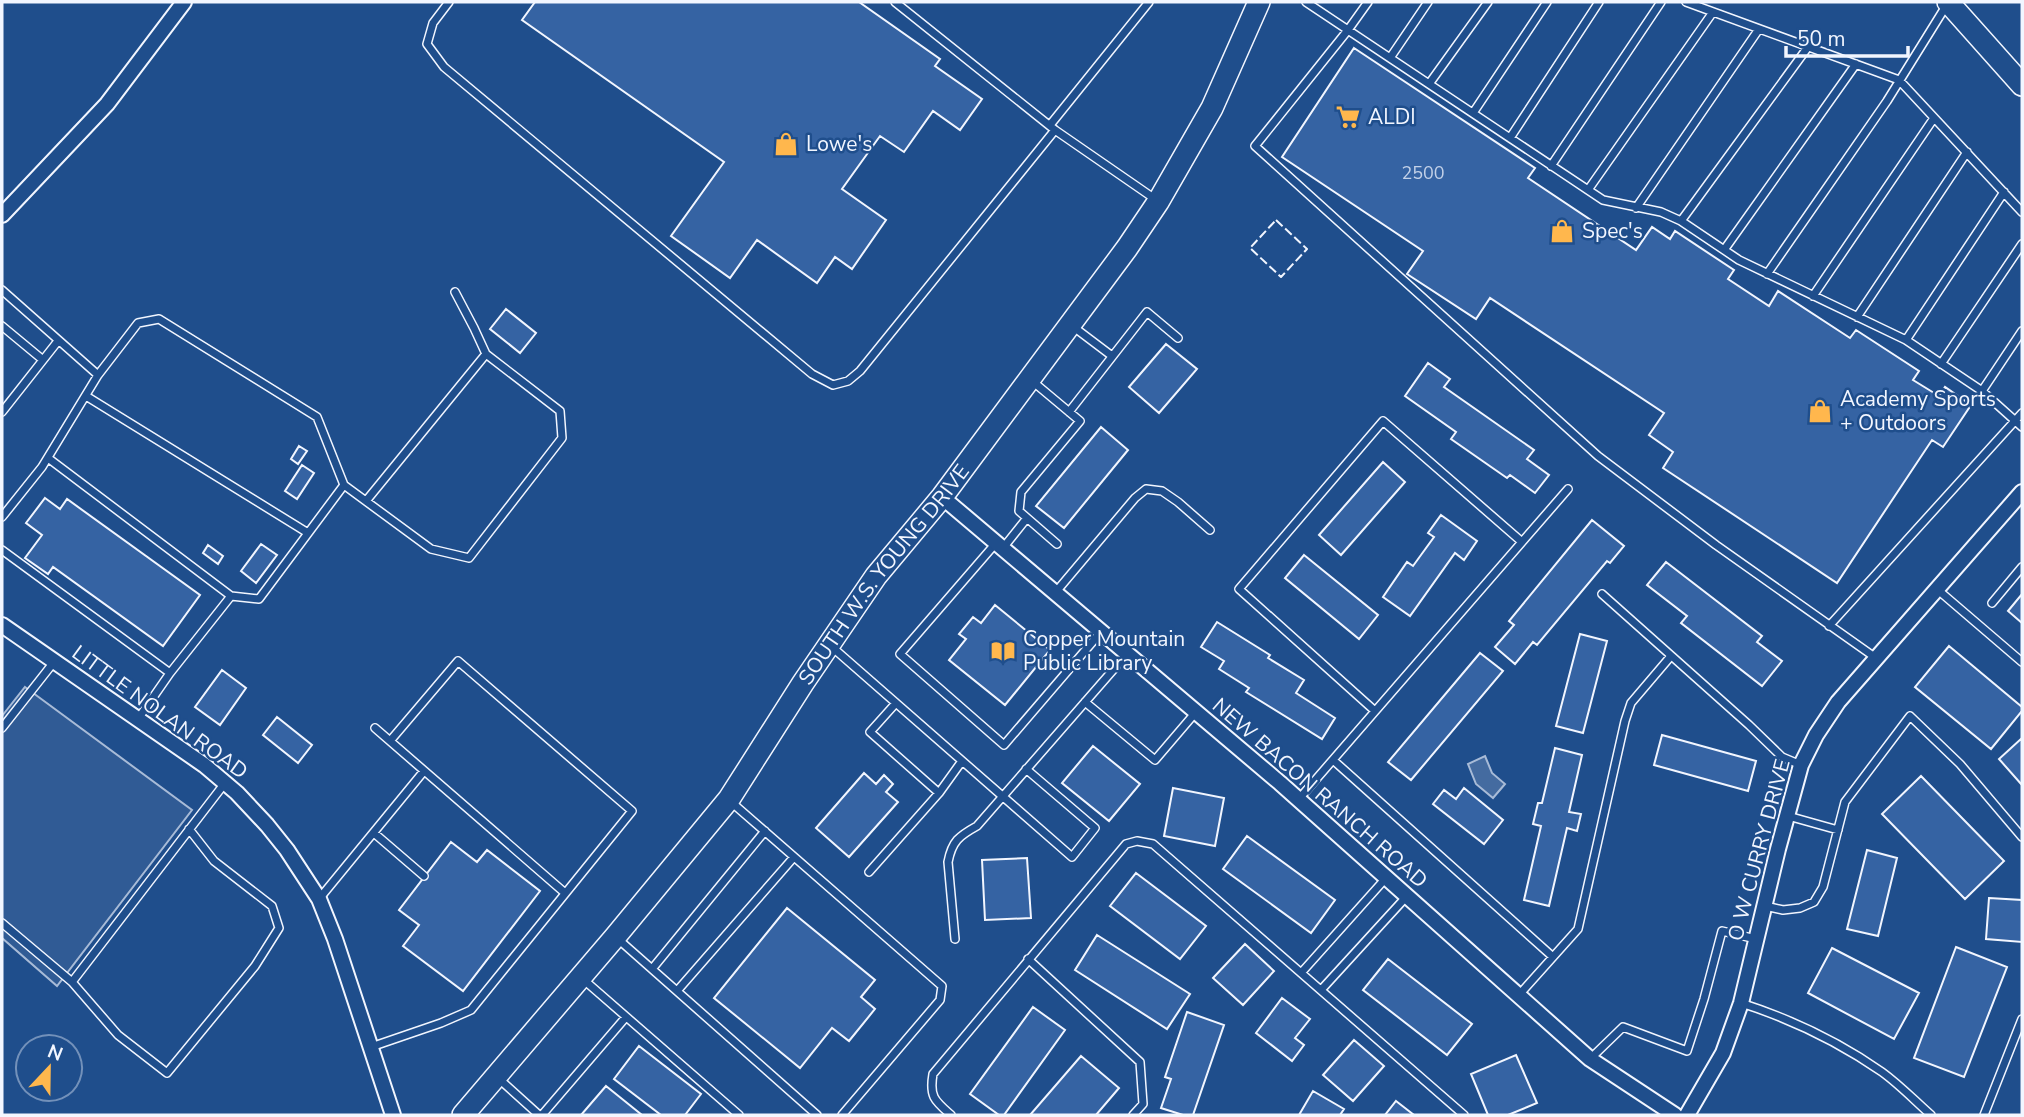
<svg xmlns="http://www.w3.org/2000/svg" width="2024" height="1117" font-family="'Nunito Sans',sans-serif">
<rect width="100%" height="100%" fill="#1f4e8c"/>
<!-- built -->
<path fill="#305b95" stroke="#a8bbd7" stroke-width="2" d="M25 687 192 810 57 986 2 938V716Z"/>
<!-- water -->
<path fill="#446ba0" stroke="#a8bbd7" stroke-width="2" d="M1485 756 1492 773 1505 784 1493 798 1476 784 1468 764Z"/>
<!-- building -->
<path fill="#3563a3" stroke="#f2f6ff" stroke-width="2" d="M535 2H859L940 59 935 66 982 99 960 130 933 111 904 152 880 136 842 189 886 220 852 269 835 257 817 283 757 240 730 278 671 236 724 162 522 20Z
M1354 48 1535 168 1528 178 1636 250 1652 227 1670 239 1675 231 1734 270 1728 279 1769 306 1778 291 1850 338 1856 330 1919 371 1913 380 1939 396 1945 387 1971 405 1943 447 1932 440 1837 583 1663 468 1673 452 1649 435 1664 413 1490 298 1476 319 1407 274 1423 251 1282 157Z
M506 309 536 333 520 353 490 329Z
M1166 344 1197 369 1159 413 1129 387Z
M1428 363 1450 379 1444 387 1534 450 1527 459 1549 475 1535 493 1510 475 1507 478 1451 439 1456 432 1405 396Z
M1101 427 1128 450 1064 528 1036 506Z
M299 446 307 451 298 464 291 459Z
M1383 462 1405 482 1341 555 1319 535Z
M302 465 314 473 297 499 285 491Z
M45 498 60 509 67 499 200 595 163 646 53 567 48 574 25 558 42 535 26 523Z
M1441 515 1477 541 1464 560 1455 553 1410 616 1383 597 1407 562 1413 566 1434 537 1428 533Z
M1592 520 1624 546 1610 563 1607 561 1537 645 1533 642 1515 664 1495 647 1514 625 1509 621Z
M261 544 277 555 256 583 241 571Z
M208 545 223 556 218 564 203 553Z
M1304 555 1378 615 1359 639 1285 578Z
M1666 562 1762 636 1757 642 1782 661 1762 686 1681 623 1687 616 1647 585Z
M2022 594V623L2008 611Z
M995 605 1050 650 1005 705 949 660 966 639 959 634 973 617 981 623Z
M1217 622 1270 655 1268 658 1304 680 1296 693 1335 718 1322 739 1246 692 1249 688 1219 669 1224 661 1201 647Z
M1580 634 1607 641 1583 733 1556 726Z
M1949 646 2022 707V711L1991 749 1915 687Z
M1480 653 1503 671 1411 780 1388 762Z
M222 670 246 688 220 725 195 707Z
M277 717 312 745 298 763 263 735Z
M1662 735 1756 761 1748 791 1654 765Z
M2022 738V785L1999 759Z
M1093 746 1140 784 1109 821 1062 783Z
M1555 748 1582 755 1569 812 1581 814 1577 831 1567 828 1549 906 1524 900 1541 826 1533 824 1538 803H1542Z
M864 773 876 784 884 775 893 784 886 792 898 802 849 857 816 828Z
M1921 776 2004 861 1965 899 1882 814Z
M1173 788 1224 798 1215 846 1164 836Z
M1464 788 1503 820 1484 844 1433 804 1444 790 1456 799Z
M1247 836 1335 900 1311 933 1223 869Z
M451 842 477 862 487 850 540 891 463 991 403 946 419 925 399 910Z
M1867 850 1897 858 1878 936 1847 929Z
M1027 858 1031 918 985 920 982 860Z
M1136 873 1206 926 1180 959 1110 906Z
M1989 898 2022 900V942L1986 939Z
M787 908 875 980 861 997 875 1009 849 1041 832 1028 800 1068 714 998Z
M1097 935 1190 994 1167 1029 1075 970Z
M1245 944 1274 971 1243 1005 1213 978Z
M1956 947 2007 967 1964 1077 1914 1058Z
M1832 948 1919 993 1894 1039 1808 993Z
M1388 959 1472 1024 1447 1055 1363 990Z
M1282 998 1310 1019 1295 1038 1304 1045 1292 1061 1256 1033Z
M1033 1007 1065 1030 1004 1115H999L970 1094Z
M1187 1012 1224 1025 1193 1115H1183L1161 1108 1171 1079 1165 1077Z
M1354 1040 1384 1066 1353 1101 1323 1075Z
M639 1046 701 1094 685 1115H661L614 1079Z
M1516 1055 1537 1103 1508 1115H1488L1471 1074Z
M1081 1056 1119 1088 1096 1115H1030Z
M606 1086 642 1115H581Z
M1313 1091 1344 1109 1340 1115H1299Z
M1396 1101 1414 1115H1385Z"/>
<g fill="none" stroke-linecap="round" stroke-linejoin="round">
<!-- service casing -->
<g stroke="#f2f6ff" stroke-width="10">
<path id="service" d="M449 2 433 23 427 44 444 67 812 374 833 385 848 381 860 371 1055 130
M895 2 1055 130 1155 199
M1306 2 1603 200 1661 212 1681 221 1739 260 1906 340 1982 391 2022 427
M1368 2 1348 30 1255 146 1598 456 1716 545 1876 658
M1686 2 1899 80 2022 212
M1390 58 1428 2
M1429 84 1488 2
M1473 113 1547 2
M1050 125 1149 2
M1510 138 1599 2
M1551 166 1661 2
M1588 190 1713 12
M1636 208 1759 29
M1681 221 1808 47
M1724 250 1856 64
M1767 274 1887 101 1946 6
M2 290 98 375 42 467 2 517
M1813 296 1934 118
M1857 317 1967 152
M1071 325 1112 356
M2 326 43 360 58 341
M1906 340 2004 192
M1941 364 2022 244
M98 375 138 323 159 319 317 417 344 485
M1031 380 1080 421 1021 492 1019 511 1057 544
M1982 391 2022 331
M86 396 308 533
M2 412 43 360
M1069 412 1147 312 1178 338
M48 458 231 596 170 673 138 719
M366 501 486 354
M996 543 900 654 1004 745 1101 632
M1003 548 1027 518
M2 550 170 673
M1938 590 2022 662
M1055 593 1135 498 1146 489 1162 491 1178 502 1210 530
M1602 594 1749 725 1782 757 1801 765
M231 596 259 599 344 485 431 549 469 558 562 438 560 411 486 354 474 328 455 292
M1992 603 2022 567
M1829 626 2022 413
M832 647 1072 857 1095 828 1026 769
M1085 702 1155 760 1196 712
M896 703 870 732 939 793
M1375 711 1239 589 1383 421 1522 542
M2 728 54 662
M375 728 565 893
M1333 760 1553 957
M1298 800 1568 489
M730 801 942 986 940 1000 842 1115
M1788 816 1838 830
M374 833 424 876
M869 872 939 793 962 761
M319 899 424 771
M1765 906 1783 910 1800 908 1814 902 1823 887 1845 802 1910 716 1960 764 2022 837
M2 923 72 982 118 1035 167 1073 255 966 279 928 272 906 214 861 189 829
M618 939 817 1115
M955 939 948 862C952 841 959 836 977 826L1127 654
M1028 959 1140 1062 1143 1104 1133 1115
M652 969 765 831
M1301 973 1386 878
M584 980 739 1115
M72 982 225 783
M1321 990 1407 896
M677 991 794 857
M1518 996 1578 929 1625 721 1631 703 1671 656
M1741 1003C1791 1019 1839 1042 1882 1072 1900 1085 1915 1101 1931 1115
M371 1047 441 1023 471 1010 632 811 458 661 390 741
M1590 1059 1623 1027 1687 1051 1704 999 1722 931 1756 939
M498 1078 539 1115
M542 1115 626 1017
M951 1115C935 1101 929 1097 933 1074L1126 844 1137 841 1153 844 1464 1115
M1984 1115 2022 1019"/>
</g>
<!-- minor casing -->
<g stroke="#f2f6ff" stroke-width="18">
<path id="minor" d="M2 215 107 104 184 2
M942 497 1280 783 1590 1059 1675 1115
M2 625 204 765 237 793 267 825 287 850 319 899 335 939 393 1115
M1687 1115 1723 1053 1741 1003 1778 849 1801 765 1816 735 1838 702 2022 492"/>
</g>
<!-- secondary casing -->
<g stroke="#f2f6ff" stroke-width="24">
<g id="secondary">
<path d="M1948 2 2022 85"/>
<path id="s1" d="M463 1115 615 937 729 799 803 683 876 576 942 497 1127 248 1158 202 1212 108 1259 2"/>
</g>
</g>
<!-- service -->
<use href="#service" stroke="#1f4e8c" stroke-width="7"/>
<!-- minor -->
<use href="#minor" stroke="#1f4e8c" stroke-width="14"/>
<!-- secondary -->
<use href="#secondary" stroke="#1f4e8c" stroke-width="21"/>
<!-- fence -->
<path stroke="#f2f6ff" stroke-width="2" stroke-dasharray="9 3.5" stroke-linecap="butt" d="M1276 220 1307 249 1281 277 1250 248Z"/>
</g>
<!-- icons -->
<defs>
<g id="supermarket-bare" transform="scale(1.89)"><path d="M-6-5.5h2.5l.6 2H6L4.5 2H-2.5L-4.4-4H-6ZM-1.5 3.2a1.3 1.3 0 1 0 .1 0ZM3 3.2a1.3 1.3 0 1 0 .1 0Z" fill="#ffb74d" stroke="#1f4e8c" stroke-width="2.5" paint-order="stroke"/></g>
<g id="shop-bare" transform="scale(1.89)"><path d="M-5-2.5h2.3a2.7 3.5 0 0 1 5.4 0H5L5.5 6h-11ZM-1.5-2.5h3a1.5 2.3 0 0 0-3 0Z" fill="#ffb74d" stroke="#1f4e8c" stroke-width="2.5" paint-order="stroke"/></g>
<g id="library-bare" transform="scale(1.89)"><path d="M-6-4Q-3-5.5-.7-3.5V5Q-3 3-6 4ZM6-4Q3-5.5 .7-3.5V5Q3 3 6 4Z" fill="#ffb74d" stroke="#1f4e8c" stroke-width="2.5" paint-order="stroke"/></g>
</defs>
<g fill-rule="evenodd">
<use href="#supermarket-bare" x="1348" y="117"/>
<use href="#shop-bare" x="786" y="144"/>
<use href="#shop-bare" x="1562" y="231"/>
<use href="#shop-bare" x="1820" y="411"/>
<use href="#library-bare" x="1003" y="651"/>
</g>
<g text-anchor="middle" stroke-width="5" stroke-linejoin="round" paint-order="stroke">
<!-- number labels -->
<g font-size="18" fill="#c3d1e8">
<text x="1423" y="179">2500</text>
</g>
<!-- poi labels -->
<g font-size="21" fill="#f2f6ff" stroke="#1f4e8c" text-anchor="start">
<text x="1368" y="124">ALDI</text>
<text x="806" y="151">Lowe's</text>
<text x="1582" y="238">Spec's</text>
<text x="1840" y="406">Academy Sports<tspan x="1840" dy="24">+ Outdoors</tspan></text>
<text x="1023" y="646">Copper Mountain<tspan x="1023" dy="24">Public Library</tspan></text>
</g>
<!-- street labels -->
<g font-size="21" fill="#f2f6ff" stroke="#1f4e8c">
<text dy="7" stroke="none"><textPath href="#s1" startOffset="686">SOUTH W.S. YOUNG DRIVE</textPath></text>
<text transform="translate(160 712) rotate(36)" y="7">LITTLE NOLAN ROAD</text>
<text transform="translate(1320 793) rotate(41)" y="7">NEW BACON RANCH ROAD</text>
<text transform="translate(1759 850) rotate(-75)" y="7">O W CURRY DRIVE</text>
</g>
</g>
<!-- border -->
<rect width="2024" height="1117" fill="none" stroke="#f2f6ff" stroke-width="7"/>
<!-- north arrow -->
<g transform="translate(49 1068) rotate(22)"><circle r="33" fill="#1f4e8c" stroke="#7391ba" stroke-width="2"/>
<path d="M0-5L12 26L0 18L-12 26Z" fill="#ffb74d"/>
<text y="-10" font-size="19" font-weight="bold" text-anchor="middle" fill="#f2f6ff">N</text>
</g>
<!-- scale -->
<path d="M1786 46v10h122v-10" fill="none" stroke="#f2f6ff" stroke-width="3.5"/>
<text x="1797" y="46" font-size="21" fill="#f2f6ff" stroke="#1f4e8c" stroke-width="5" paint-order="stroke">50 m</text>
</svg>
